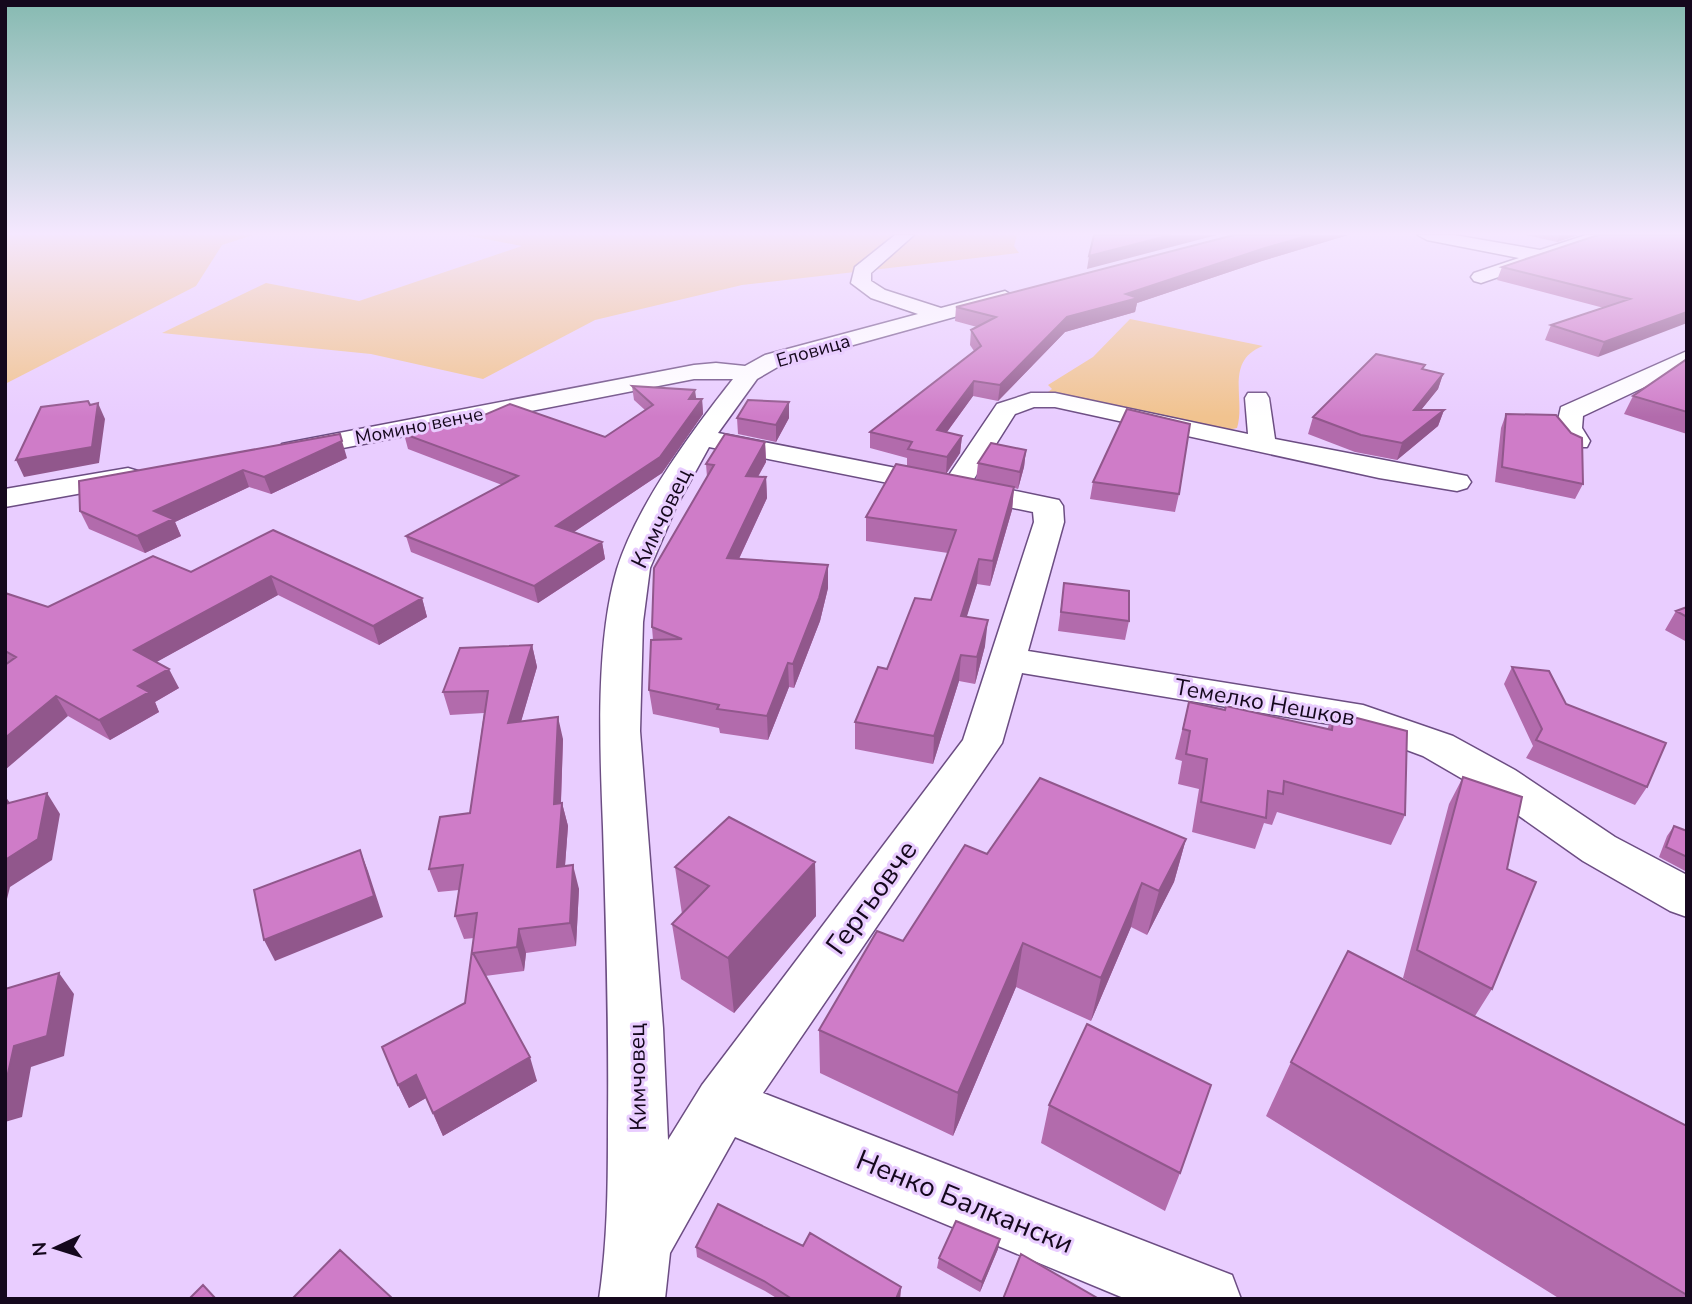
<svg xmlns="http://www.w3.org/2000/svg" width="1692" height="1304" font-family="'Nunito Sans',sans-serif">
<rect width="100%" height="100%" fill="#e9cdff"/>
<!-- green -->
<path fill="#f1c38f" d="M5 235H253L222 245 196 286 5 384Z
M465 235H1017L1014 246 1019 253 742 285 595 320 483 379 371 354 162 333 266 283 359 301 522 246Z
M1130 319 1263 346C1224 361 1246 399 1237 428L1223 431 1048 392 1052 389 1048 385 1093 357Z"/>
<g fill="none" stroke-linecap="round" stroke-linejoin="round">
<!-- street casing -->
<g stroke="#6c4d83" stroke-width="3">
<path id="street" d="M895 235H914L871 273V281L885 290 941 308 1005 291 1015 297 1012 301 781 365 757 379 718 433 947 478 997 404 1031 393H1055L1248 434 1245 398 1248 393H1266L1269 398 1275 439 1467 476 1471 482 1467 488 1457 491 1379 478 1055 407H1034L1015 414 972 482 1059 500 1063 506 1064 522 1028 651 1363 705 1453 736 1515 770 1615 837 1687 875V917L1670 911 1583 861 1485 792 1423 756 1342 726 1022 673 1002 743 763 1093 1232 1275 1241 1299H1126L735 1137 670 1253 665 1299H599C608 1239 608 1180 608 1119 609 1022 606 925 603 827 600 750 595 643 617 569 637 505 692 431 733 379H694L292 458 282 456 278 450 282 444 292 442 694 365 716 363 745 366 765 355 918 314 871 298 851 283 855 267ZM709 447 1033 512 1034 522 963 740 702 1085 668 1140 663 1028 640 731 643 622 650 568 676 507Z
M1418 235H1454L1540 250 1586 235H1611L1608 239 1481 283 1474 281 1471 277 1474 273 1519 258 1427 240Z
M1687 351V367L1583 416 1582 428 1590 441 1587 447H1567L1556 428 1561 407Z
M128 468 138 471 142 477 138 483 5 507V489Z"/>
</g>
<!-- street -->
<use href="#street" fill="#fff" fill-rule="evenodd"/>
</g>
<!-- wall -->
<path fill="#b26bac" d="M1234 235H1348L1262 261 1137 303 1135 312 1065 332 998 401 973 396 947 432 962 436 960 453 946 474 976 480 978 463 1026 450 1024 467 1018 489 1014 488 1012 510 990 586 977 584 966 617 985 646 975 684 959 681 933 764 855 749V722L887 669 931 600 948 553 866 541V517L907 467V458L870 448V432L974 351 970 345 971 330 977 327 955 321 956 307Z
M1526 235H1578L1557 242Z
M1687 235 1598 357 1545 340 1551 325 1604 308 1497 280 1502 267Z
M1687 359V434L1624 414 1633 396Z
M1424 369 1443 374 1438 389 1421 410H1444L1438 426 1397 460 1355 452 1308 434 1313 417Z
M632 386 702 399 703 414 662 473 574 532 602 542 605 559 538 603 411 552 406 536 502 485 408 449 404 434 461 425 605 437 645 410 634 400Z
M1506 414 1583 484 1575 499 1495 482 1501 428Z
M737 418H789L776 442 738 434Z
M765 442 766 462 758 477H766L767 498 739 559 828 588 820 621 794 688 789 687 768 740 720 733 719 728 653 714 649 690 653 640 652 627 707 477 706 464Z
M347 458 271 494 249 487 175 522 181 536 145 553 89 529 80 511 79 481Z
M1093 482 1179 494 1175 512 1090 499Z
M273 530 422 598 427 617 379 645 278 595 156 662 179 688 155 702 159 712 110 740 68 716 5 664V593L48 607 191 572Z
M1064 583 1129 621 1125 640 1058 631Z
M1687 607V642L1665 630 1676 611Z
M532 645 537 667 521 721 563 739 561 803H562L568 826 565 866 579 889 576 946 526 953 524 971 485 976 537 1081 443 1136 426 1098 409 1108 398 1085 465 1003 474 938 464 939 455 916 459 890 438 892 429 869 470 813 484 713 450 715 443 692Z
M1512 667 1566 704 1647 787 1635 805 1526 758 1533 746 1504 684Z
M1189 702 1327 730 1334 712 1405 815 1391 845 1277 812 1272 825 1264 823 1255 849 1192 832 1199 789 1178 784 1182 761 1175 759Z
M1463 777 1492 989 1475 1016 1687 1126V1299H1560L1266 1116 1291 1062 1435 996 1403 978 1449 804Z
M1674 826 1687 831V872L1659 857 1667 836Z
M1186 839 1174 882 1147 935 1131 927 1091 1021 1016 987 953 1136 820 1073 819 1030 987 854Z
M815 862 816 916 734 1013 681 979 672 924 682 914 675 867Z
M1049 1105 1180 1173 1165 1211 1041 1143Z
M803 1246 901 1287 900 1299H778L765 1291 697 1257 696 1247Z
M998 1249 980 1292 937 1268 939 1258Z"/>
<!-- shaded-wall -->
<path fill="#91578c" d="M1171 235H1217L1087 269 1089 256Z
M1311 235H1348L1262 261 1137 303 1135 312 1065 332 998 401 1000 385 1067 317 1126 294 1265 248Z
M1560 235H1578L1557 242Z
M1687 312V323L1598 357 1604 342Z
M1443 374 1438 389 1408 426 1414 410Z
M974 381 973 396 936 447 937 430Z
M695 390 697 404 689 399Z
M702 399 703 414 662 473 559 542 556 526Z
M789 402V418L776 442V425Z
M98 403 105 419 99 463 24 477 16 460 96 418Z
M1444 410 1438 426 1397 460 1402 443Z
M962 436 960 453 946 474 947 457Z
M342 441 347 458 271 494 264 477Z
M765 442 766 462 747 496 746 476Z
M1026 450 1024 467 1018 489 1020 472Z
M243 470 249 487 175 522 181 536 145 553 137 536 154 511Z
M766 477 767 498 729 580 727 558Z
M1014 487 1012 510 990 586 993 561Z
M602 542 605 559 538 603 534 586Z
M979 559 977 584 959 642 961 616Z
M828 565V588L820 621 794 688 793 664Z
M271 576 278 595 144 669 134 650Z
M422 598 427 617 379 645 373 626Z
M988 620 985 646 975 684 977 657Z
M532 645 537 667 514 746 508 723Z
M961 655 959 681 933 764 934 736Z
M788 663 789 687 768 740 767 716Z
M169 669 179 688 155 702 159 712 110 740 99 720 138 686Z
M56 696 68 716 5 770V738Z
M558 717 563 739 560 827 554 804Z
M47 793 60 814 52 860 10 887 5 907V860Z
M5 796 16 811 5 815Z
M562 803 568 826 563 891 557 867Z
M1186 839 1174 882 1147 935 1159 891Z
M360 850 368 871 383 917 275 961 264 940Z
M815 862 816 916 734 1013 728 958Z
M573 865 579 889 576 946 570 923Z
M1142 883 1131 927 1091 1021 1101 978Z
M519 929 526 953 524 971 517 947Z
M1023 943 1016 987 953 1136 958 1093Z
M59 973 74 994 64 1056 31 1067 22 1117 5 1122V1087L14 1046Z
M530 1057 537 1081 443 1136 433 1113Z
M416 1075 426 1098 409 1108 398 1085Z
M1000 1239 998 1249 980 1292 982 1282Z
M901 1287 900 1299H896Z"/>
<!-- building -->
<path fill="#cf7cc8" stroke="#91578c" stroke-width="2" d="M1094 235H1171L1089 256Z
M1234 235H1311L1265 248 1126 294 1138 298 1067 317 1000 385 974 381 937 430 962 436 947 457 908 449 912 442 870 432 981 346 971 330 996 317 956 307Z
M1598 235H1687V312L1604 342 1551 325 1630 299 1502 267Z
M1376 354 1425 365 1422 369 1443 374 1414 410H1444L1402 443 1361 435 1313 417Z
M1687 359V412L1633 396Z
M632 386 695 390 689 399H702L660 457 556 526 602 542 534 586 406 536 518 476 404 434 441 418 461 425 510 404 605 437 653 405Z
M748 400 789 402 776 425 737 418Z
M88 401 90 405 98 403 92 447 16 460 41 407Z
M1127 409 1190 424 1179 494 1093 482Z
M1506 414 1556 415 1571 433 1582 438 1583 484 1502 467Z
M340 434 342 441 264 477 243 470 154 511 173 519 137 536 80 511 79 481Z
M725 434 765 442 746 476 766 477 727 558 828 565 819 598 793 664 788 663 767 716 717 709 719 705 649 690 651 640 682 639 652 627 654 568 714 465 706 464Z
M991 443 1026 450 1020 472 978 463Z
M896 464 1014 487 993 561 979 559 961 616 988 620 977 657 961 655 934 736 855 722 878 667 887 669 915 598 931 600 956 530 866 517Z
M273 530 422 598 373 626 271 576 134 650 169 669 138 686 149 692 99 720 56 696 5 738V665L16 657 5 651V593L48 607 153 556 191 572Z
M1064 583 1129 591V621L1061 612Z
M1687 607V617L1676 611Z
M532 645 508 723 558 717 554 804 562 803 557 867 573 865 570 923 519 929 517 947 473 953 530 1057 433 1113 416 1075 398 1085 382 1047 465 1003 477 913 455 916 463 865 429 869 440 817 470 813 488 691 443 692 460 648Z
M1512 667 1549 671 1566 704 1666 743 1647 787 1536 740 1542 729Z
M1189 702 1225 710 1226 706 1332 730 1334 712 1407 731 1405 815 1284 781 1283 794 1268 791 1266 818 1201 802 1207 759 1186 754 1190 731 1183 729Z
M1463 777 1522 797 1507 869 1536 882 1492 989 1417 950Z
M1040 778 1186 839 1159 891 1142 883 1101 978 1023 943 958 1093 819 1030 877 931 903 941 965 845 987 854Z
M47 793 38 839 5 860V804Z
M729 817 815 862 728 958 672 924 709 886 675 867Z
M1674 826 1687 831V857L1666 847Z
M360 850 374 896 264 940 254 890Z
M1348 951 1687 1126V1295L1291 1062Z
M59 973 47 1036 14 1046 5 1087V989Z
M1087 1024 1211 1085 1180 1173 1049 1105Z
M718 1204 803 1246 810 1233 901 1287 896 1299H792L764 1281 696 1247Z
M956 1221 1000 1239 982 1282 939 1258Z
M340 1250 393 1299H292Z
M1021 1254 1099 1299H1003Z
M203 1285 216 1299H189Z"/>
<!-- sky -->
<linearGradient id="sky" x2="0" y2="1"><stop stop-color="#86bab1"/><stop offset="0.56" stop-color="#f5e8ff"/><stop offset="1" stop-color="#f5e8ff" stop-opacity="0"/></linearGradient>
<rect width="1692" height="417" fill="url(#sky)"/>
<g text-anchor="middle" stroke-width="6" stroke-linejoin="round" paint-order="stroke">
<!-- far-street labels -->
<g font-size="19" fill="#15081d" stroke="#e9cdff">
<text transform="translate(813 350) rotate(-16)" y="7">Еловица</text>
<text transform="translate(419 425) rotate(-11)" y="7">Момино венче</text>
</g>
<!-- street labels -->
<g font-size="23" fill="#15081d" stroke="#e9cdff">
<text transform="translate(661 518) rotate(-64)" y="8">Кимчовец</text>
<text transform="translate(1265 702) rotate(10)" y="8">Темелко Нешков</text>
<text transform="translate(637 1077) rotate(-91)" y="8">Кимчовец</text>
</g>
<!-- near-street labels -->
<g font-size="28" fill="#15081d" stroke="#e9cdff">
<text transform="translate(871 897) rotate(-54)" y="10">Гергьовче</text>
<text transform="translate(965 1201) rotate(22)" y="10">Ненко Балкански</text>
</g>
</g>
<!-- border -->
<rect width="1692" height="1304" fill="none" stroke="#15081d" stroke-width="14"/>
<!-- north arrow -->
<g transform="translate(56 1248) rotate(266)" stroke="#e9cdff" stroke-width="5" paint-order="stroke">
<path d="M0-5L12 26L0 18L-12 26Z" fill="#15081d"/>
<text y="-10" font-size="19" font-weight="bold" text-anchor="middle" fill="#15081d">N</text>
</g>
</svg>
